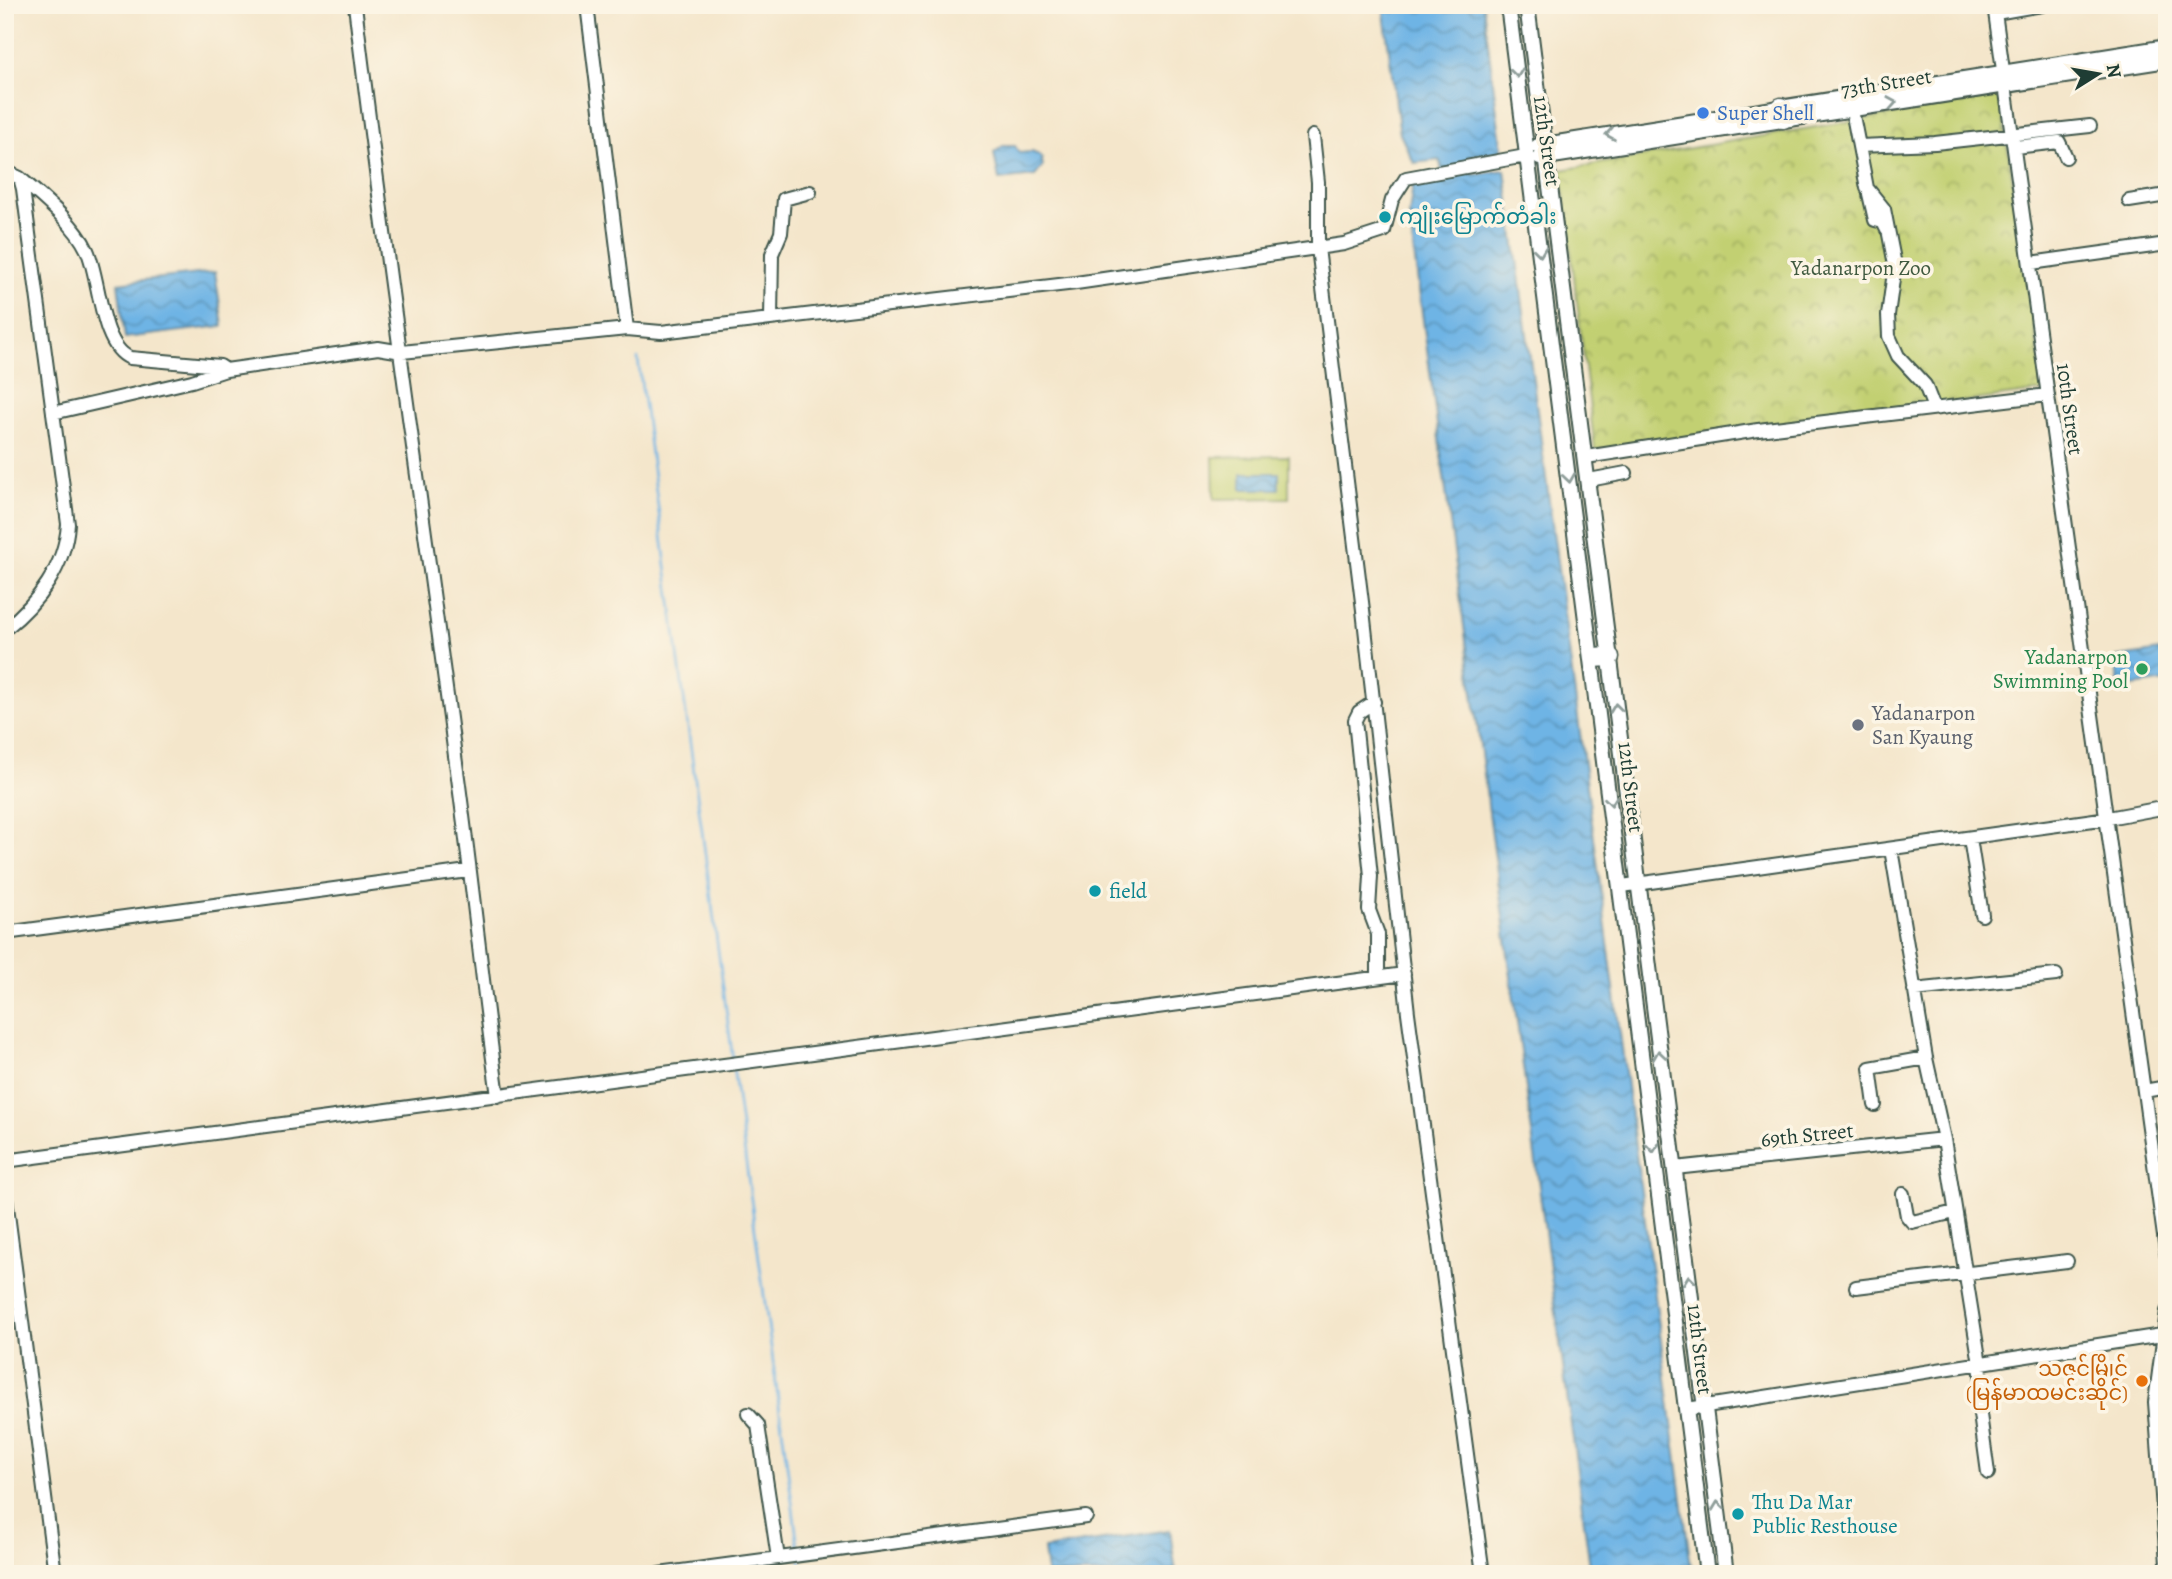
<svg xmlns="http://www.w3.org/2000/svg" width="2172" height="1579" font-family="Alegreya,'Noto Sans Myanmar',serif">
<defs>
<pattern id="park-crowns" width="20" height="18" patternUnits="userSpaceOnUse" patternTransform="scale(1.75)"><rect width="20" height="18" fill="#c2d072"/><path d="M2 6a3 3 0 1 1 6 0M12 15a3 3 0 1 1 6 0" fill="none" stroke="#9daa5e"/></pattern>
<pattern id="water-waves" width="16" height="10" patternUnits="userSpaceOnUse" patternTransform="scale(1.75)"><rect width="16" height="10" fill="#6eb4e5"/><path d="M0 5q4-4 8 0t8 0" fill="none" stroke="#5a94ba"/></pattern>
</defs>
<rect width="100%" height="100%" fill="#fcf5e5"/>
<filter id="ink" filterUnits="userSpaceOnUse"><feTurbulence type="fractalNoise" baseFrequency=".0143" numOctaves="2"/><feDisplacementMap in="SourceGraphic" scale="14" xChannelSelector="R" yChannelSelector="G"/><feConvolveMatrix kernelMatrix="1 2 1 2 8 2 1 2 1" color-interpolation-filters="sRGB"/></filter>
<filter id="wash" filterUnits="userSpaceOnUse"><feTurbulence type="fractalNoise" baseFrequency=".00686" numOctaves="4" result="noise"/><feDisplacementMap in="SourceGraphic" scale="28" xChannelSelector="R" yChannelSelector="G"/><feGaussianBlur stdDeviation="1.57" result="paint"/><feColorMatrix in="noise" values="0 0 0 0 0 0 0 0 0 0 0 0 0 0 0 0 0 1.4 0 .05"/><feComposite in="paint" operator="in"/></filter>
<g filter="url(#wash)">
<rect width="100%" height="100%" fill="#f4e6cb"/>
<!-- park -->
<path fill="url(#park-crowns)" stroke="#708653" stroke-width="2" d="M2000 96 2044 391 1595 450 1561 170Z"/>
<!-- pitch -->
<path fill="#c2d072" stroke="#708653" stroke-width="2" d="M1289 456V498L1214 499 1213 457Z"/>
<!-- water -->
<path fill="url(#water-waves)" stroke="#46788c" stroke-width="2" d="M1383 5H1483L1502 151 1469 156 1473 175 1505 170 1692 1574H1591L1409 215 1413 184 1443 179 1440 160 1414 163 1400 134Z
M1003 146H1015L1019 153 1032 152 1041 156 1043 166 1035 176 999 180 994 153Z
M215 272 223 326 125 338 118 283Z
M1242 473H1279V489H1242Z
M2167 650V681L2119 688 2115 658Z
M1170 1530 1176 1574H1047L1044 1549Z"/>
<g fill="none" stroke-linecap="round" stroke-linejoin="round">
<!-- stream -->
<path stroke="#6eb4e5" stroke-width="2.5" d="M638 359 733 1060
M733 1067 799 1553
M800 1559 802 1574"/>
</g>
</g>
<g filter="url(#ink)">
<g fill="none" stroke-linecap="round" stroke-linejoin="round">
<!-- minor casing -->
<g stroke="#3f564b" stroke-width="16">
<path id="minor" d="M355 5C385 256 422 505 455 756 471 869 482 982 498 1096
M587 5 627 329
M1994 5 2167 1258
M1996 13 2042 5
M1850 100 1867 188 1884 209 1895 265 1888 315 1889 336 1898 356 1925 385 1934 408
M1313 136 1318 182V248L1363 610 1408 1013 1483 1574
M1859 146 1935 143 2090 126
M2015 147 2059 142 2066 157
M5 171 20 178 23 189 68 524C65 567 38 603 5 629
M21 179C43 198 75 224 87 250 100 278 100 346 130 358L220 366 226 370
M1869 194 1875 220 1883 222 1887 230
M2129 201 2167 195
M2031 263 2167 244
M771 319 772 254 781 233 784 199 810 192
M53 413 192 381 226 370 378 348 402 352 627 329 661 332 1076 283 1344 244 1384 231 1392 200 1406 178 1520 157 1529 160
M1586 457 1758 430 2048 395
M1589 480 1626 473
M1374 702 1359 712 1355 720 1371 876 1369 910 1378 934V977
M1970 838 1982 915
M1891 849 1926 1058 1944 1139 1980 1364 1983 1392 1979 1407 1988 1473
M1622 886 2108 818 2167 807
M5 933 468 871
M1914 990 2056 975
M2144 1091 2167 1087
M1875 1105 1870 1068 1926 1058
M5 1161 1404 974
M1675 1168 1944 1139
M5 1191 55 1574
M1903 1194 1907 1216 1912 1222 1955 1212
M1856 1287 2067 1261
M2167 1311 2155 1402 2167 1563
M1687 1409 2162 1335
M748 1414 758 1425 778 1558
M659 1574 1086 1517"/>
</g>
<!-- major casing -->
<g stroke="#3f564b" stroke-width="18">
<path id="major" d="M1508 5C1575 528 1642 1051 1707 1574
M1527 5 1726 1574
M1538 146 2167 47
M1540 158 2167 60"/>
</g>
<!-- highway casing -->
<g stroke="#3f564b" stroke-width="21">
<path id="highway" d="M1781 107 1783 119
M1593 658 1610 657"/>
</g>
<!-- minor -->
<use href="#minor" stroke="#fff" stroke-width="12"/>
<!-- major -->
<use href="#major" stroke="#fff" stroke-width="14"/>
<!-- highway -->
<use href="#highway" stroke="#fff" stroke-width="18"/>
</g>
<!-- one-way arrows -->
<defs><path id="oneway-chevron" d="M-2-3.5L2.5 0L-2 3.5" fill="none" stroke-width="1.6" stroke-linecap="round" stroke-linejoin="round" transform="scale(1.75)"/></defs>
<g stroke="#8f9e9a">
<use href="#oneway-chevron" transform="translate(1517 73) rotate(83)"/>
<use href="#oneway-chevron" transform="translate(1892 103) rotate(-10)"/>
<use href="#oneway-chevron" transform="translate(1610 134) rotate(171)"/>
<use href="#oneway-chevron" transform="translate(1540 252) rotate(83)"/>
<use href="#oneway-chevron" transform="translate(1569 478) rotate(82)"/>
<use href="#oneway-chevron" transform="translate(1616 708) rotate(-97)"/>
<use href="#oneway-chevron" transform="translate(1611 801) rotate(83)"/>
<use href="#oneway-chevron" transform="translate(1659 1055) rotate(-98)"/>
<use href="#oneway-chevron" transform="translate(1653 1148) rotate(84)"/>
<use href="#oneway-chevron" transform="translate(1689 1280) rotate(-97)"/>
<use href="#oneway-chevron" transform="translate(1718 1506) rotate(-97)"/>
</g>
</g>
<!-- markers -->
<circle fill="#3f7fe0" stroke="#fcf5e5" stroke-width="2.5" cx="1703" cy="113" r="7"/>
<g fill="#0f9aa8" stroke="#fcf5e5" stroke-width="2.5">
<circle cx="1385" cy="217" r="7"/>
<circle cx="1095" cy="891" r="7"/>
<circle cx="1738" cy="1514" r="7"/>
</g>
<circle fill="#2e9e5b" stroke="#fcf5e5" stroke-width="2.5" cx="2142" cy="669" r="7"/>
<circle fill="#6b7280" stroke="#fcf5e5" stroke-width="2.5" cx="1858" cy="725" r="7"/>
<circle fill="#e8710a" stroke="#fcf5e5" stroke-width="2.5" cx="2142" cy="1381" r="7"/>
<g text-anchor="middle" stroke-width="7" stroke-linejoin="round" paint-order="stroke">
<!-- street labels -->
<g font-size="21" fill="#1f3d34" stroke="#fcf5e5">
<text transform="translate(1886 83) rotate(-9)" y="7">73th Street</text>
<text transform="translate(1547 141) rotate(82)" y="7">12th Street</text>
<text transform="translate(2070 409) rotate(82)" y="7">10th Street</text>
<text transform="translate(1631 787) rotate(83)" y="7">12th Street</text>
<text transform="translate(1807 1135) rotate(-6)" y="7">69th Street</text>
<text transform="translate(1700 1349) rotate(83)" y="7">12th Street</text>
</g>
<!-- shop labels -->
<g font-size="21" fill="#366cbe" stroke="#fcf5e5" text-anchor="start">
<text x="1717" y="120">Super Shell</text>
</g>
<!-- culture labels -->
<g font-size="21" fill="#0d838f" stroke="#fcf5e5" text-anchor="start">
<text x="1399" y="224">ကျုံးမြောက်တံခါး</text>
<text x="1109" y="898">field</text>
<text x="1752" y="1509">Thu Da Mar<tspan x="1752" dy="24">Public Resthouse</tspan></text>
</g>
<!-- park labels -->
<g font-size="21" fill="#405a40" stroke="#fcf5e5">
<text x="1861" y="275">Yadanarpon Zoo</text>
</g>
<!-- leisure labels -->
<g font-size="21" fill="#27864d" stroke="#fcf5e5" text-anchor="end">
<text x="2128" y="664">Yadanarpon<tspan x="2128" dy="24">Swimming Pool</tspan></text>
</g>
<!-- worship labels -->
<g font-size="21" fill="#5b616d" stroke="#fcf5e5" text-anchor="start">
<text x="1872" y="720">Yadanarpon<tspan x="1872" dy="24">San Kyaung</tspan></text>
</g>
<!-- food labels -->
<g font-size="21" fill="#c56008" stroke="#fcf5e5" text-anchor="end">
<text x="2128" y="1376">သဇင်မြိုင်<tspan x="2128" dy="24">(မြန်မာထမင်းဆိုင်)</tspan></text>
</g>
</g>
<!-- margin -->
<rect width="2172" height="1579" fill="none" stroke="#fcf5e5" stroke-width="28"/>
<!-- north arrow -->
<g transform="translate(2098 74) rotate(79)" stroke="#fcf5e5" stroke-width="5" paint-order="stroke">
<path d="M0-5L12 26L0 18L-12 26Z" fill="#1f3d34"/>
<text y="-10" font-size="19" font-weight="bold" text-anchor="middle" fill="#1f3d34">N</text>
</g>
</svg>
